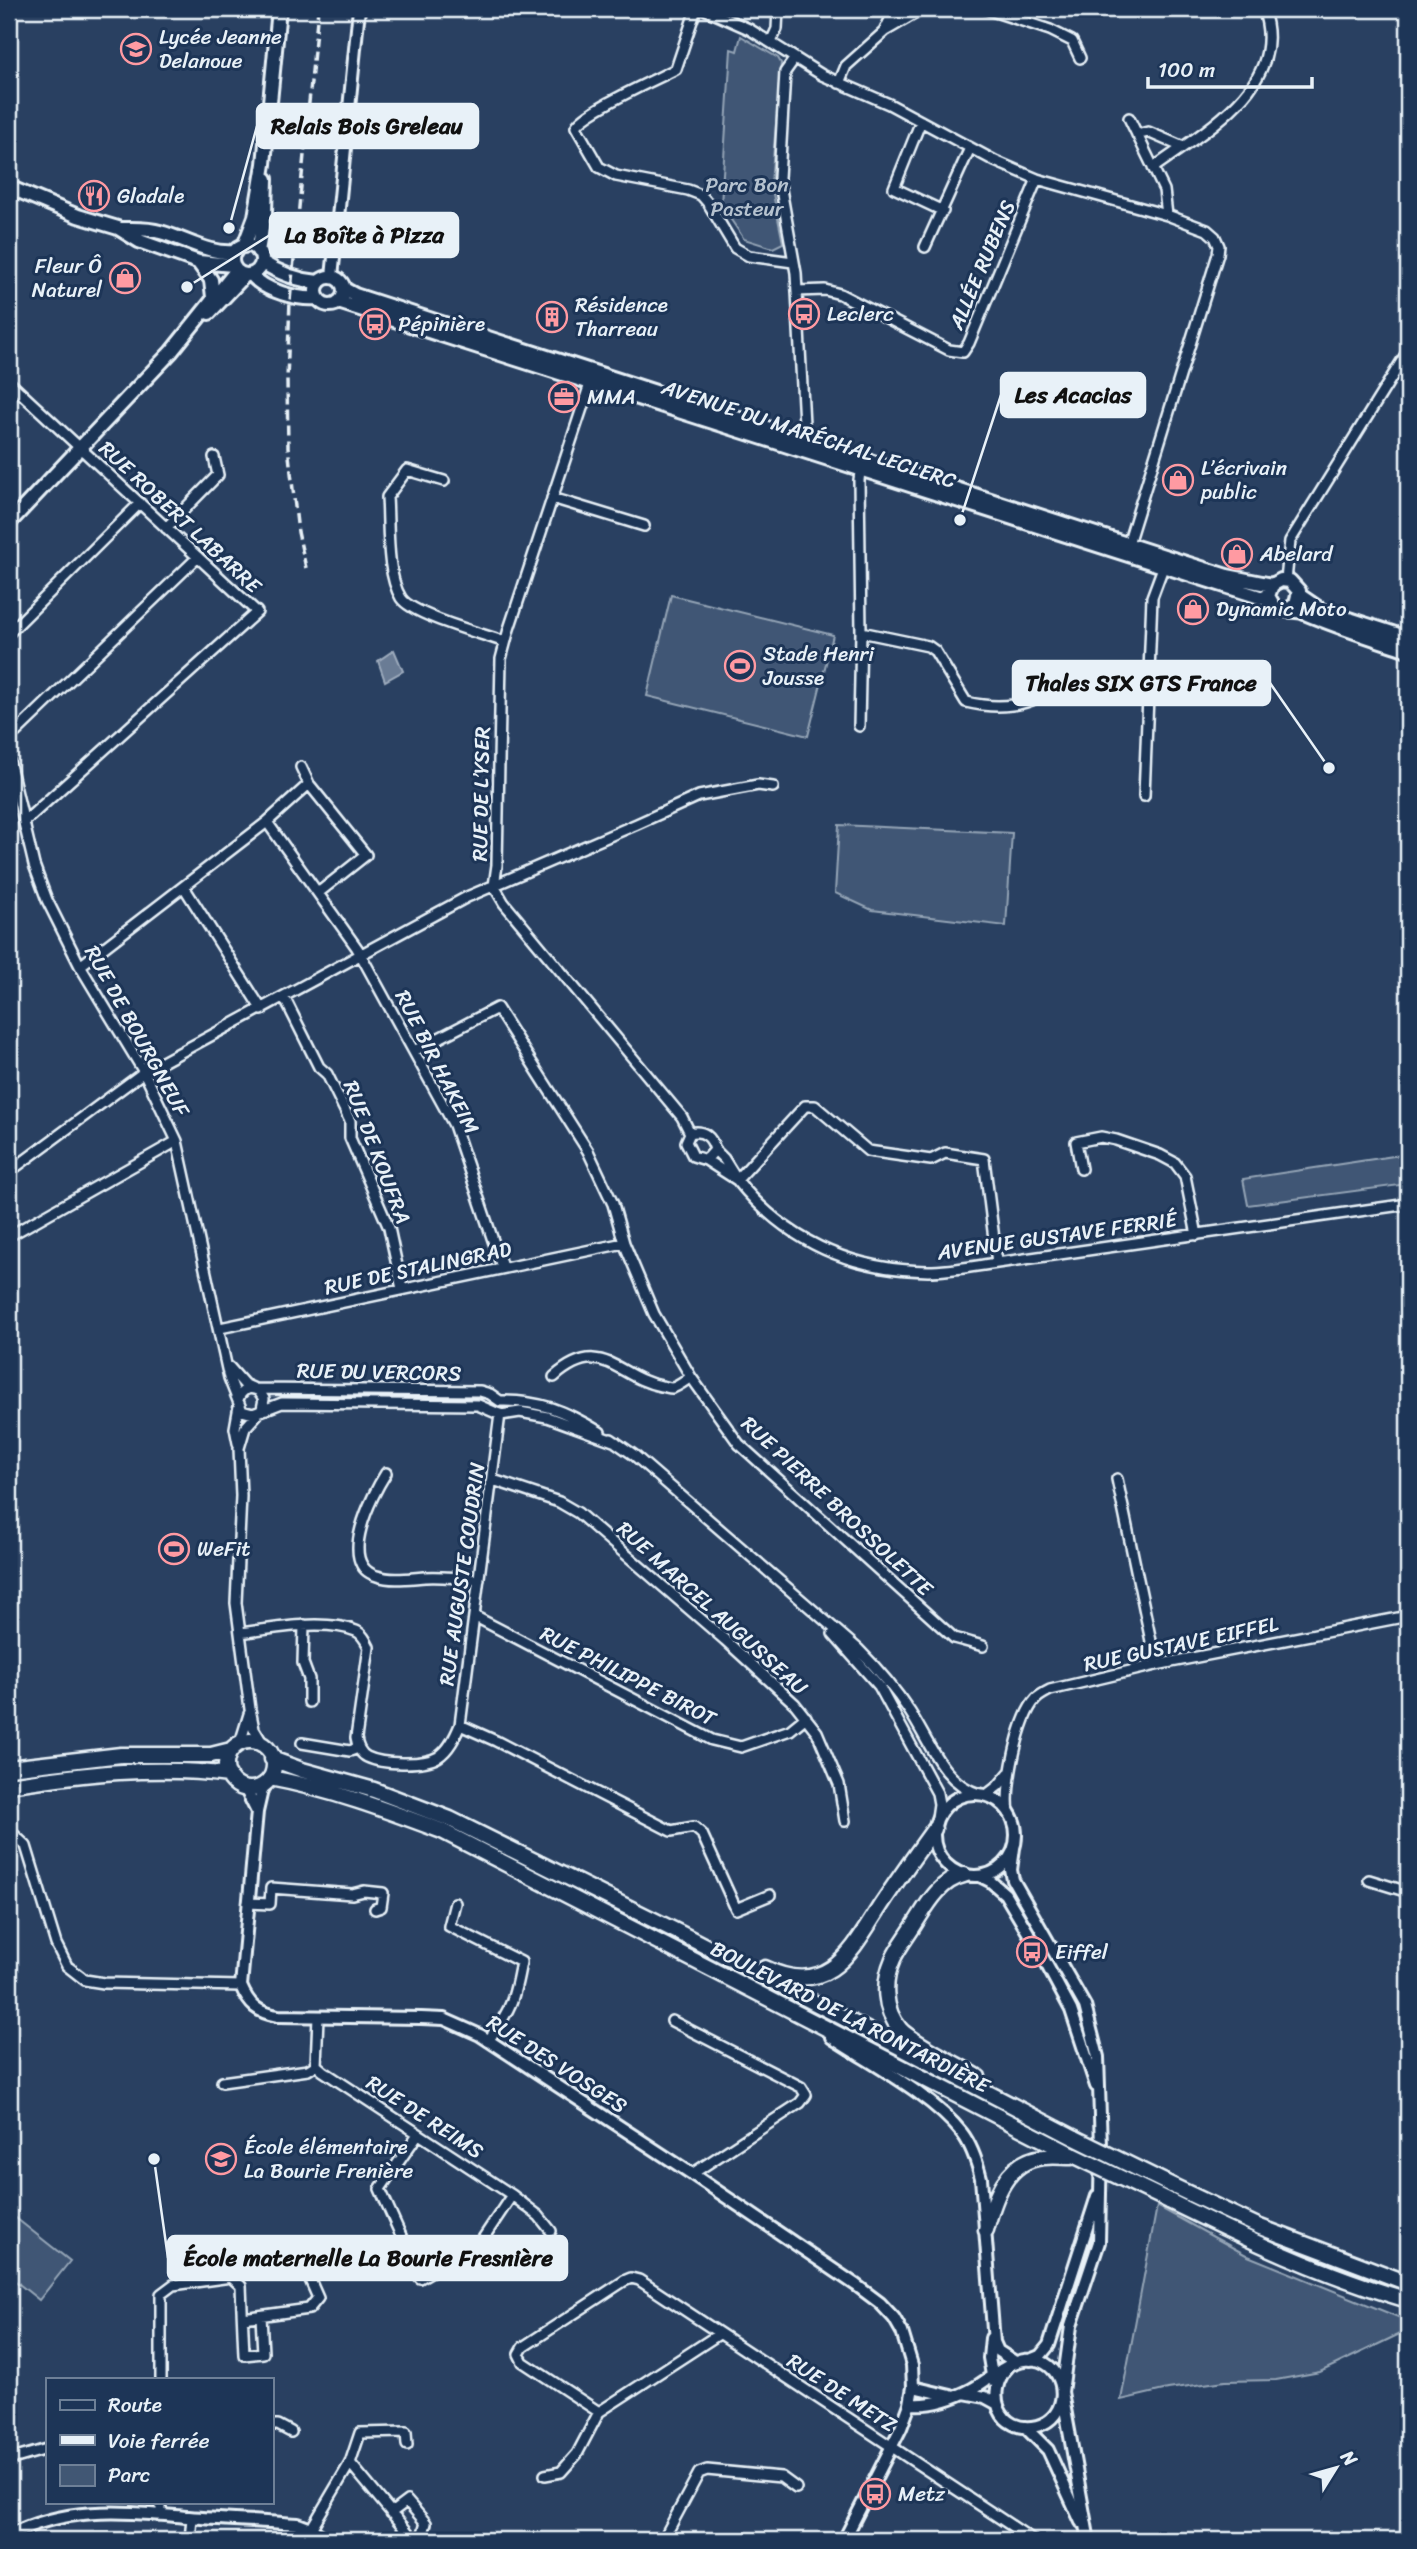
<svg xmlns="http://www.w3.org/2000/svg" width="1417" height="2549" font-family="Sriracha,sans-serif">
<rect width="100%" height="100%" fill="#294061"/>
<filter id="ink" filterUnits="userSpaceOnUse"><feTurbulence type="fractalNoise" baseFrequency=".0143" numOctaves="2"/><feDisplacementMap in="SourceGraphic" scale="14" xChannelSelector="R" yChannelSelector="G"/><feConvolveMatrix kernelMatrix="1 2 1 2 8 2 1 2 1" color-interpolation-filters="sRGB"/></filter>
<g filter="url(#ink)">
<!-- green -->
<path fill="#415774" stroke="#94a4b6" stroke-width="2" d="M741 36 778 58 781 63 771 184 783 243 773 248 744 239 721 205 731 49 737 51Z
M671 595 833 635 808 736 647 696Z
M839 825 1012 833 1006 926 872 910 835 893Z
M1407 1154 1408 1184 1248 1205 1243 1179Z
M1157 2206 1248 2256 1408 2321V2330L1320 2372 1276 2380 1225 2381 1168 2389 1121 2400Z
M12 2215 70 2261 39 2300 9 2276V2219Z"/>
<!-- water -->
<path fill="#6b7c95" stroke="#9dabbd" stroke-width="2" d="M394 650 403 671 385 681 378 661Z"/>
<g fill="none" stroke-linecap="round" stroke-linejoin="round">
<!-- minor casing -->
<g stroke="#e8f1f8" stroke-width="14">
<path id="minor" d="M696 9 676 69C657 79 583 111 576 127L599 167 616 176 688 190 701 195 708 203 735 248 749 256 793 262
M704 9 749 29 822 75 889 104 995 161 1037 179 1167 215 1207 230 1215 237 1219 246 1218 254 1127 547
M986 9 1050 30 1072 41 1080 58
M885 31 923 9
M771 42 777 29 778 9
M795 58 785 72 779 178 796 273 804 424 803 440 800 442
M839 83 846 66 884 32 895 9
M1129 118 1164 190 1167 215
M921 121 894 188 943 211
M1137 135 1148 132 1183 147 1153 168
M1183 147C1229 116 1286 72 1263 9
M925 247 970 148
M797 291 825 290 840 294 949 350 963 352 969 343 1037 179
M9 382 257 612 24 822
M444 481 407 470 387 497C389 525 386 574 401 598 412 615 483 634 505 642
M552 498 644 526
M166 528 218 475 214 457
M1286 580 1290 541 1408 351
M861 632 928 646 935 651 966 702C987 707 1011 708 1032 700L1040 677
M9 633 140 503
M859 726 861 632 859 480 861 464
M9 735 16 732 198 557
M9 760 34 865 47 900 80 966 144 1072 177 1141 229 1378 242 1411 253 1414 282 1403 478 1405 501 1415 520 1412 547 1417 616 1442
M301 767 309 784 366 855 318 893
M1144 796 1152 597 1165 562
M267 822 357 948 454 1125 502 1267
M494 886 497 865 501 659 509 629 590 384 596 382
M494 886 504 903 682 1117 690 1133
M184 887 262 1010
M80 966 267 822 309 784
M284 997 319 1067 327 1074 350 1121V1138L389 1228 402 1289
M414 1051 497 1008 588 1151 613 1204 624 1243 654 1314 691 1377 739 1444 954 1638 983 1646
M706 1160 715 1150C712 1137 703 1129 690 1133L686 1142 693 1156 706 1160 737 1180 724 1159 715 1150
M1081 1169 1076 1142 1101 1137 1116 1140 1160 1155 1175 1163 1185 1176 1197 1235
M9 1172 144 1072 467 897 637 824 699 796 758 785 773 787
M9 1236 177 1141
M997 1263 984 1159 945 1153 931 1160 868 1151 815 1106H805L737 1180C786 1241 850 1270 928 1271 951 1271 975 1266 997 1263L1408 1204
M220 1328 624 1243
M229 1367 244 1384 255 1389 480 1391 490 1394 500 1401
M554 1377C602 1335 617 1378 661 1386 664 1386 668 1388 672 1388 678 1387 686 1380 691 1377
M238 1400C241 1390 249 1385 259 1391L264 1399 262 1409 245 1428 239 1448 241 1496 236 1603 250 1709 254 1729 263 1744
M500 1401C540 1400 565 1411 600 1432
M611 1439 634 1455 858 1649C878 1669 895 1689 910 1712 930 1743 942 1782 979 1794
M238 1443 235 1428 239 1406
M386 1473C372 1495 336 1565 377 1576 392 1581 410 1578 425 1577 443 1576 461 1578 479 1580
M1117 1479 1156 1665
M493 1480 559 1502 578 1513 725 1640 795 1704 817 1732 839 1784 845 1821
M474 1616 712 1740 741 1747 790 1730 806 1717
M304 1625 303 1663 309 1679V1702
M241 1633C273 1628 326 1619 356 1631 363 1634 366 1641 369 1647L356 1738C357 1745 359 1753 367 1757 381 1764 423 1766 438 1757 449 1750 455 1737 460 1725L500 1414
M833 1634 879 1686 937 1793 939 1804 937 1818
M460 1725 496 1741 671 1831 694 1827 702 1834 736 1909 770 1895
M240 1743 249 1714
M302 1743 350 1751 358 1748
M985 1796 998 1786 1009 1773
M1009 1813C1005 1787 1018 1718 1036 1699 1040 1695 1046 1692 1050 1690L1156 1665 1408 1616
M9 1830 26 1846 56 1944 67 1966 85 1980 104 1983 241 1986
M1369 1880 1408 1892
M248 1903 270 1904 271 1888 352 1894 364 1891 383 1893 381 1907 375 1909
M455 1903 449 1926 521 1962C514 2001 511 2009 488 2041
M318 2017 316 2065 323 2071 512 2195 539 2216 551 2231
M672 2021 801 2087 806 2095 800 2103 692 2174
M222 2082 308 2070 316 2065
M418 2134 380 2189 420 2278 480 2243 512 2195
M243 2318 309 2309 318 2298 307 2273
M161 2379V2294L173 2285 231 2277 241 2286 244 2355 263 2353 261 2316
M599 2412 523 2362 519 2354 523 2347 624 2281 631 2278 639 2280 1033 2540
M271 2425H278L291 2432
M9 2460 47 2449
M350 2463 410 2535 421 2540 426 2523 407 2501 391 2513
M545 2475 561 2472 577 2454 599 2412 719 2334
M161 2502V2515
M311 2529 350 2463 360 2433 406 2432 407 2445
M190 2540 192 2518
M663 2540 699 2473 707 2470 781 2477 796 2488"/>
</g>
<!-- tertiary casing -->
<g stroke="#e8f1f8" stroke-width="16">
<path id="tertiary" d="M332 277 359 9
M263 1786 257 1812 241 1986C249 2005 258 2013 278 2016L421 2018 444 2019 480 2035 692 2174 856 2285 880 2303 894 2318 902 2332 912 2365 913 2387 910 2404 901 2428 844 2540
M245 1788 257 1812
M934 1835a41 41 0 1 1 82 0a41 41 0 1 1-82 0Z
M1014 1848 1011 1870 1013 1880 1085 2006 1098 2057 1101 2146 1099 2242 1071 2326 1062 2392 1088 2536
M980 1876 990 1881 1005 1894 1042 1956 1071 2010 1096 2086
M831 2037C873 2065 931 2094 962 2133 972 2146 977 2162 981 2178L994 2342 998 2351 1015 2362
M991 2338 989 2358 993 2381
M1030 2360 1040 2356 1049 2345 1097 2196
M913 2387 951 2396
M964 2393 985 2397 996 2403
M910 2404C932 2406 953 2399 972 2389 992 2378 1015 2353 1040 2361 1070 2372 1069 2418 1037 2426 999 2435 984 2392 1008 2367
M1025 2427 1048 2450 1081 2522
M9 2535C70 2505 124 2512 189 2517 225 2520 262 2521 298 2524L311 2529 328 2540"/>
</g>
<!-- secondary casing -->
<g stroke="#e8f1f8" stroke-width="18">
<path id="secondary" d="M9 187 78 216 118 228 139 241 198 262 233 265
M122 229C134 229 148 228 160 232 184 238 210 255 235 252
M232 260a15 15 0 1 1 30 0a15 15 0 1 1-30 0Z
M244 246 255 217 264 164 279 9
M258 251 265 212 266 179
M198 262 211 280 213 297
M262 262C280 274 297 280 318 282
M252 275C264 291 298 300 318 298
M316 291a14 14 0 1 1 28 0a14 14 0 1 1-28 0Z
M344 289 355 295 1167 557 1227 576 1272 585
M338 302 1269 600
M209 313 245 275
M9 523 171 352 236 271
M1299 595 1321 610 1408 638
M1288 610 1296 604 1299 591 1290 581 1281 580 1272 585 1268 596 1275 608C1284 612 1293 609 1302 612 1337 627 1372 638 1408 650"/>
</g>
<!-- primary casing -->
<g stroke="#e8f1f8" stroke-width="19">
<path id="primary" d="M226 1765a24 24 0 1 1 48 0a24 24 0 1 1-48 0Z
M272 1759 302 1770 374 1790 450 1819 682 1934 1075 2138
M9 1768 121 1755H211L231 1750
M270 1778C330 1789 386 1810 442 1831L1075 2156
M9 1785C81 1774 156 1765 229 1775
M964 1875C941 1880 928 1903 916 1922 909 1934 899 1946 893 1959 883 1982 883 2009 900 2029 910 2041 962 2067 978 2077
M765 1968C829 1999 852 1950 881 1905 898 1879 916 1854 934 1829
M1173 2186 1260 2227 1408 2283
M1169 2201C1246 2239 1325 2276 1408 2300
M986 2230C994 2199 1006 2160 1044 2157 1053 2156 1062 2157 1072 2157"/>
</g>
<!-- minor -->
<use href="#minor" stroke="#1d3557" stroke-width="9"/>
<!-- tertiary -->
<use href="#tertiary" stroke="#1d3557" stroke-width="10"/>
<!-- secondary -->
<use href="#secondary" stroke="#1d3557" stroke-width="12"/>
<!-- primary -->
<use href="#primary" stroke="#1d3557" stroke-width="14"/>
<!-- rail -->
<path stroke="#e8f1f8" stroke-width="3.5" stroke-dasharray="10 5" stroke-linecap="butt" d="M306 568 298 532 288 447 287 380 290 301 318 9"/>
<!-- primary-bridge casing -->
<g stroke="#e8f1f8" stroke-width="19" stroke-linecap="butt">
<path id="primary-bridge" d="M1075 2138 1173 2186
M1075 2156 1169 2201"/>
</g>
<!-- primary-bridge -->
<use href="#primary-bridge" stroke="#1d3557" stroke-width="14"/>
</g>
</g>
<!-- icons -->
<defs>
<g id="school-ring" transform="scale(1.575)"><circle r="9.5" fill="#1d3557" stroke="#ff9aa2" stroke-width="1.5"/><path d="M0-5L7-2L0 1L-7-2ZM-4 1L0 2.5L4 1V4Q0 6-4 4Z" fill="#ff9aa2"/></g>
<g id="restaurant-ring" transform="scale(1.575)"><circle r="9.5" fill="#1d3557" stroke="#ff9aa2" stroke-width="1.5"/><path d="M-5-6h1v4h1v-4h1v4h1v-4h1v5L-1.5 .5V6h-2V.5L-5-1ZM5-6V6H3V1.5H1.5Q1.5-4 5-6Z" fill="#ff9aa2"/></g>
<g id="shop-ring" transform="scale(1.575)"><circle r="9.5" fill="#1d3557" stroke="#ff9aa2" stroke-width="1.5"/><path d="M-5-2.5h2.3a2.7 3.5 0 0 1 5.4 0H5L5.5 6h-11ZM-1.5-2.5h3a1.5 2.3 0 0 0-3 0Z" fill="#ff9aa2"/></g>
<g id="bus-ring" transform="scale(1.575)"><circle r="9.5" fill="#1d3557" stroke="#ff9aa2" stroke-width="1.5"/><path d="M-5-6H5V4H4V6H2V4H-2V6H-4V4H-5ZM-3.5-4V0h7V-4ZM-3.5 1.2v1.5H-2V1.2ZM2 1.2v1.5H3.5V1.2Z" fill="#ff9aa2"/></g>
<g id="building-ring" transform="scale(1.575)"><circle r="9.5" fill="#1d3557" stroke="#ff9aa2" stroke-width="1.5"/><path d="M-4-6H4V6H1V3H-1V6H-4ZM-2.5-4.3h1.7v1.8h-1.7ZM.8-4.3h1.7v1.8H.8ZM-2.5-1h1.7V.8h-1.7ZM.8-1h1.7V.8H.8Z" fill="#ff9aa2"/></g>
<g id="office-ring" transform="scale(1.575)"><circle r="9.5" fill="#1d3557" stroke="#ff9aa2" stroke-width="1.5"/><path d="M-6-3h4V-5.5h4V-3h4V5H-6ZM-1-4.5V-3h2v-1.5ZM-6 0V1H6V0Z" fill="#ff9aa2"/></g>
<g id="stadium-ring" transform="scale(1.575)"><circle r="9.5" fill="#1d3557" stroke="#ff9aa2" stroke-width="1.5"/><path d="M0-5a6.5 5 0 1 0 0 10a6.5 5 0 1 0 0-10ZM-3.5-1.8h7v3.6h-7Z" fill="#ff9aa2"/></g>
</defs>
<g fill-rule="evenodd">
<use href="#school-ring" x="136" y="49"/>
<use href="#restaurant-ring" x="94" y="196"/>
<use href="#shop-ring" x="125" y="278"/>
<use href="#bus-ring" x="804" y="314"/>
<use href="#building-ring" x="552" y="317"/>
<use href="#bus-ring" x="375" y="324"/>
<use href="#office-ring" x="564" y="397"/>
<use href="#shop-ring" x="1178" y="480"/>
<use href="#shop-ring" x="1237" y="554"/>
<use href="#shop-ring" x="1193" y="609"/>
<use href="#stadium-ring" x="740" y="666"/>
<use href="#stadium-ring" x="174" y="1549"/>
<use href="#bus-ring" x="1032" y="1952"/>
<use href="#school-ring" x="221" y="2159"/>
<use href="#bus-ring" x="875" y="2494"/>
</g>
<g text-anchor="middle" stroke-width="6" stroke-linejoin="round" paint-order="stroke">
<!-- poi labels -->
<g font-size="21" fill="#e8f1f8" stroke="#1d3557" text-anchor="start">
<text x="159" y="44">Lycée Jeanne<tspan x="159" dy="24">Delanoue</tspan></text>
<text x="117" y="203">Gladale</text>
<text x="102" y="273" text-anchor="end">Fleur Ô<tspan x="102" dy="24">Naturel</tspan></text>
<text x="575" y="312">Résidence<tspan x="575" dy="24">Tharreau</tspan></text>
<text x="827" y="321">Leclerc</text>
<text x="398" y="331">Pépinière</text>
<text x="587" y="404">MMA</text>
<text x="1201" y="475">L’écrivain<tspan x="1201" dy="24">public</tspan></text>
<text x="1260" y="561">Abelard</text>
<text x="1216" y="616">Dynamic Moto</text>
<text x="763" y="661">Stade Henri<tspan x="763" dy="24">Jousse</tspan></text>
<text x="197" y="1556">WeFit</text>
<text x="1055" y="1959">Eiffel</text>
<text x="244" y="2154">École élémentaire<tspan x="244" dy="24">La Bourie Frenière</tspan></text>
<text x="898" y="2501">Metz</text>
</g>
<!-- park labels -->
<g font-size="21" fill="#b6c3d0" stroke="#1d3557">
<text x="747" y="192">Parc Bon<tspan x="747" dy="24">Pasteur</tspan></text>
</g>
<!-- street labels -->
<g font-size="21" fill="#e8f1f8" stroke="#1d3557">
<text transform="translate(982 265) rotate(-67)" y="7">ALLÉE RUBENS</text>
<text transform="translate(809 434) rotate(18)" y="7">AVENUE DU MARÉCHAL LECLERC</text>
<text transform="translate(180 517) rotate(43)" y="7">RUE ROBERT LABARRE</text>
<text transform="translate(481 794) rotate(-89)" y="7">RUE DE L’YSER</text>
<text transform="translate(137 1031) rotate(61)" y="7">RUE DE BOURGNEUF</text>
<text transform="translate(437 1062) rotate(63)" y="7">RUE BIR HAKEIM</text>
<text transform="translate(377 1152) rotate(69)" y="7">RUE DE KOUFRA</text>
<text transform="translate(1057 1236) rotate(-8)" y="7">AVENUE GUSTAVE FERRIÉ</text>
<text transform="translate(418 1268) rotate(-12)" y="7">RUE DE STALINGRAD</text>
<text transform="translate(379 1372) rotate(1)" y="7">RUE DU VERCORS</text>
<text transform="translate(837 1506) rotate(43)" y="7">RUE PIERRE BROSSOLETTE</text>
<text transform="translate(462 1574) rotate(-82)" y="7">RUE AUGUSTE COUDRIN</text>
<text transform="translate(712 1608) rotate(42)" y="7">RUE MARCEL AUGUSSEAU</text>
<text transform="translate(1181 1644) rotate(-12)" y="7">RUE GUSTAVE EIFFEL</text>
<text transform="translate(628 1676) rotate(27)" y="7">RUE PHILIPPE BIROT</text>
<text transform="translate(850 2017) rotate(27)" y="7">BOULEVARD DE LA RONTARDIÈRE</text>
<text transform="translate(557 2064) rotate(33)" y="7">RUE DES VOSGES</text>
<text transform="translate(425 2117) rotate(33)" y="7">RUE DE REIMS</text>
<text transform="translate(842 2393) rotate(33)" y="7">RUE DE METZ</text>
</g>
</g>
<!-- callouts -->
<path fill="none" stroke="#e8f1f8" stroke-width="2.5" d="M229 228L257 126M187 287L270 235M960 520L1001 395M1329 768L1270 683M154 2159L168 2258"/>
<g fill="#e8f1f8" stroke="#1d3557" stroke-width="2.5">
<circle cx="229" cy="228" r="7"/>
<circle cx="187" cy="287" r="7"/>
<circle cx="960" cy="520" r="7"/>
<circle cx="1329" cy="768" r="7"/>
<circle cx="154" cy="2159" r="7"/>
</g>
<g fill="#e8f1f8" stroke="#e8f1f8" stroke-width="2.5">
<rect x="257" y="104" width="221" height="44" rx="7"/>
<rect x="270" y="213" width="188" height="44" rx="7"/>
<rect x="1001" y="373" width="144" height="44" rx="7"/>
<rect x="1013" y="661" width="257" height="44" rx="7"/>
<rect x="168" y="2236" width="399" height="44" rx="7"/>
</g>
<g font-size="23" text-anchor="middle" font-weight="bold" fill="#111">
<text x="367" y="134">Relais Bois Greleau</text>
<text x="364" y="243">La Boîte à Pizza</text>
<text x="1073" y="403">Les Acacias</text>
<text x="1141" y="691">Thales SIX GTS France</text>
<text x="368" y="2266">École maternelle La Bourie Fresnière</text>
</g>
<!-- margin -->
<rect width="1417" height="2549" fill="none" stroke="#1d3557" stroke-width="35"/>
<rect x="18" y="18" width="1382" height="2514" fill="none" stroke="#e8f1f8" stroke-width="2.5" filter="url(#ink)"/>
<!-- legend -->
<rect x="46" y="2378" width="228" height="126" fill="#1d3557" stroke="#6e8097" stroke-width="2"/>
<rect x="60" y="2400" width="35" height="10" fill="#1d3557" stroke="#6e8097" stroke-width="2"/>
<text x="108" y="2412" font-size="21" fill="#e8f1f8">Route</text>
<rect x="60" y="2435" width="35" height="10" fill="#e8f1f8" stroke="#6e8097" stroke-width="2"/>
<text x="108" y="2448" font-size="21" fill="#e8f1f8">Voie ferrée</text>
<rect x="60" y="2465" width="35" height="21" fill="#415774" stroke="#6e8097" stroke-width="2"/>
<text x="108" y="2482" font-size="21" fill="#e8f1f8">Parc</text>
<!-- north arrow -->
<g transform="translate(1336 2468) rotate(53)" stroke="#1d3557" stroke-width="5" paint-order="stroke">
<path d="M0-5L12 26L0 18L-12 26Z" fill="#e8f1f8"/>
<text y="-10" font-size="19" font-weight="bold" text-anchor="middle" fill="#e8f1f8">N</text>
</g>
<!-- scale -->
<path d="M1148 77v10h164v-10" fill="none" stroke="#e8f1f8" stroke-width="3.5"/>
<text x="1158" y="77" font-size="21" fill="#e8f1f8" stroke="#1d3557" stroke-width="5" paint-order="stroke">100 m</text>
</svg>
